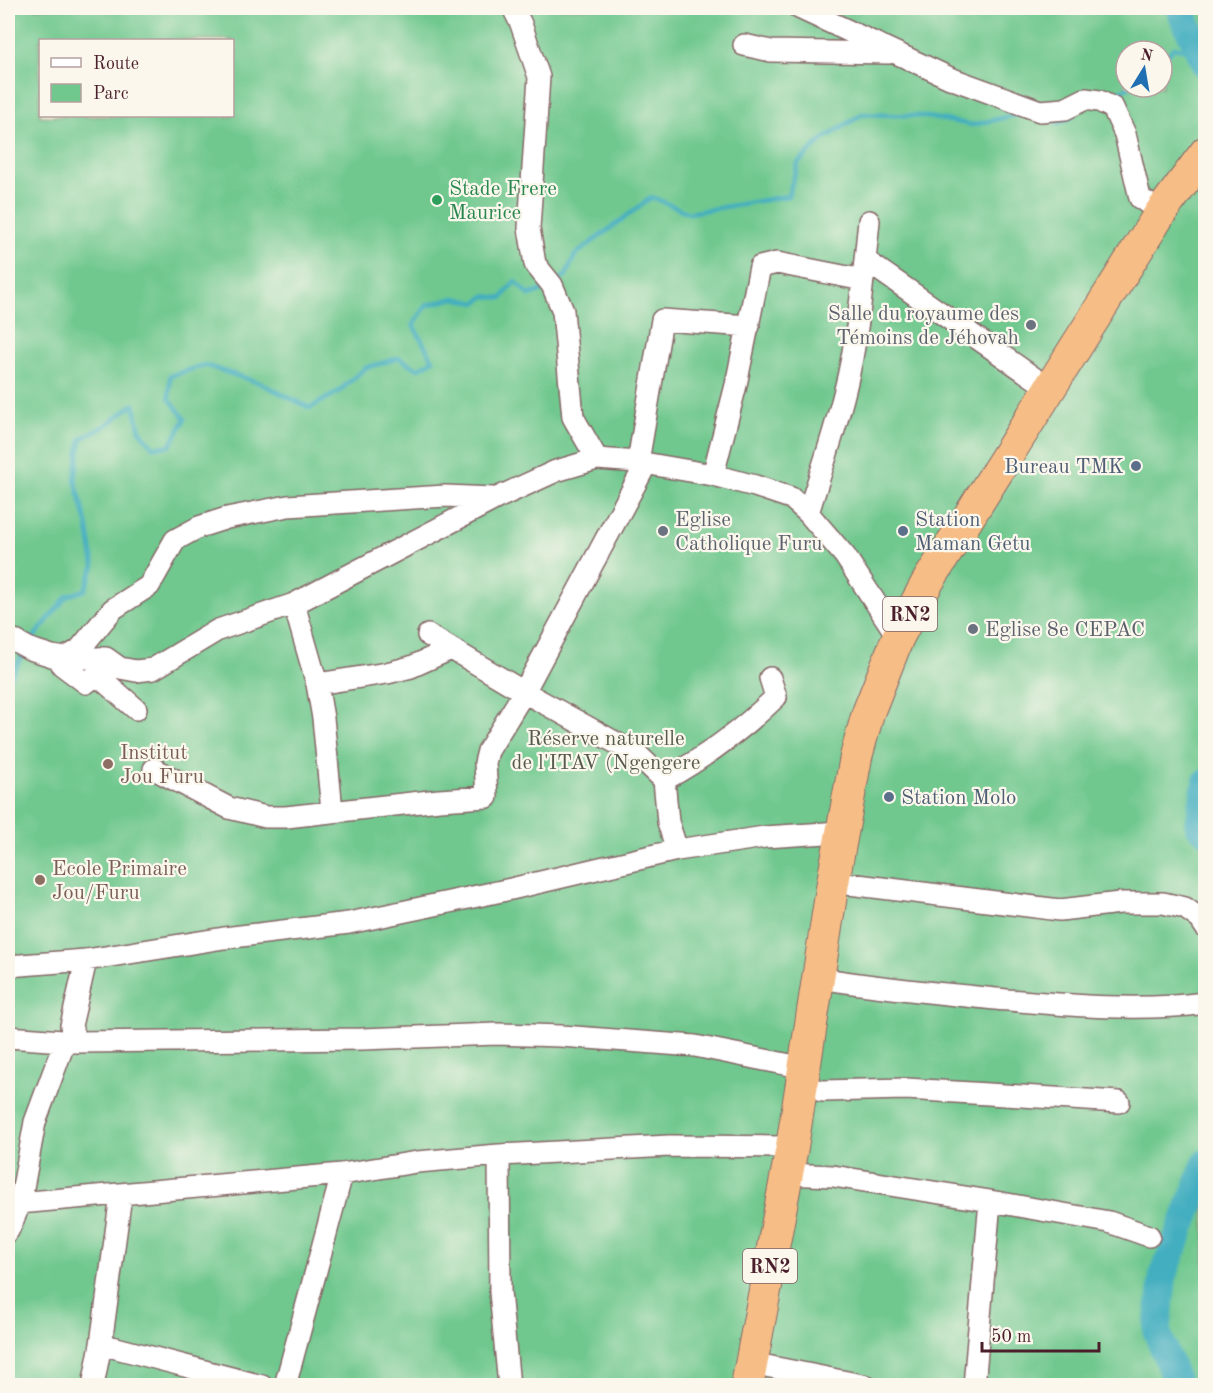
<svg xmlns="http://www.w3.org/2000/svg" width="1213" height="1393" font-family="'Old Standard TT',serif">
<rect width="100%" height="100%" fill="#fbf7ec"/>
<filter id="ink" filterUnits="userSpaceOnUse"><feTurbulence type="fractalNoise" baseFrequency=".0167" numOctaves="2"/><feDisplacementMap in="SourceGraphic" scale="12" xChannelSelector="R" yChannelSelector="G"/><feConvolveMatrix kernelMatrix="1 2 1 2 8 2 1 2 1" color-interpolation-filters="sRGB"/></filter>
<filter id="wash" filterUnits="userSpaceOnUse"><feTurbulence type="fractalNoise" baseFrequency=".008" numOctaves="4" result="noise"/><feDisplacementMap in="SourceGraphic" scale="24" xChannelSelector="R" yChannelSelector="G"/><feGaussianBlur stdDeviation="1.35" result="paint"/><feColorMatrix in="noise" values="0 0 0 0 0 0 0 0 0 0 0 0 0 0 0 0 0 1.4 0 .05"/><feComposite in="paint" operator="in"/></filter>
<g filter="url(#wash)">
<rect width="100%" height="100%" fill="#f4ebd4"/>
<!-- green -->
<path fill="#70c88e" stroke="#5d745c" stroke-width="1.5" fill-rule="evenodd" d="M8 8H1205V1385H8ZM40 40H232V116H40ZM1126 51H1162V87H1126Z"/>
<g fill="none" stroke-linecap="round" stroke-linejoin="round">
<!-- stream -->
<path stroke="#42aec0" stroke-width="4.5" d="M1162 61 1174 47 1200 53
M1109 97 1129 87
M1047 118 1059 123 1072 117
M557 282 566 275 575 255 652 197 689 213 788 196 798 163 821 141 862 114 921 116 973 125 1023 113
M30 642 67 596 85 590 94 566 87 523 75 480 81 439 105 426 134 404 140 431 153 447 170 446 185 419 169 398 170 376 204 365 260 383 310 408 338 392 365 368 399 358 418 369 433 360 413 325 427 305 455 298 476 303 485 296 502 298 515 281 529 295 548 289
M8 681 24 652"/>
<!-- river -->
<path stroke="#42aec0" stroke-width="28" d="M1186 8 1182 14 1206 66
M1206 783 1199 825 1206 831
M1178 1386 1157 1332 1163 1276 1206 1163"/>
</g>
</g>
<g filter="url(#ink)">
<g fill="none" stroke-linecap="round" stroke-linejoin="round">
<!-- minor casing -->
<g stroke="#866666" stroke-width="24">
<path id="minor" d="M513 8 521 24 539 77 529 228 535 264 552 285 563 311 573 417 597 459
M799 8 950 78 1040 111 1065 109 1085 99 1099 101 1113 108 1125 134 1140 198 1161 212
M744 45 771 51 889 53
M865 260 1050 389
M638 462 662 320 749 326
M713 475 736 385 760 267 777 263 863 280
M808 513C821 472 835 431 845 390 859 334 863 277 869 221
M294 604 317 684 323 718 332 811
M428 635 524 692 638 755 664 780 668 822 677 850
M8 637 30 649 52 656 65 658H106L120 668 136 671 153 669 218 630 294 604 497 498 556 471 597 459 638 462 713 475 755 486 791 498 808 513 845 556 898 637
M317 684 387 673 411 667 451 649
M136 709 97 675 86 683 62 665 65 658 79 650 113 609 149 586 175 540 199 527 227 518 288 506 445 496 493 498
M154 769 229 808 266 817H286L439 800 487 797 485 763 488 751 524 692 646 464
M664 780C704 758 743 729 776 697L770 678
M833 882 1060 910 1120 903H1163L1185 908 1200 919 1206 928
M8 966 86 960 224 938 349 923 511 889 677 850 765 837 841 832
M819 978C878 988 937 993 996 999 1065 1005 1136 1012 1206 1003
M8 1037 76 1042 362 1039 497 1034 561 1036 695 1046 805 1068
M802 1087 823 1091 906 1089 1119 1102
M499 1155 500 1292 509 1386
M787 1174 833 1176 990 1201 1109 1222 1149 1236
M8 1204 342 1174 417 1162 499 1155 669 1146 792 1147
M8 1231 20 1204 35 1122 65 1041 76 1042 71 1026 86 960
M101 1344 262 1386
M751 1363 867 1386
M93 1386 101 1344 121 1195
M285 1386 342 1174
M974 1386 990 1201"/>
</g>
<!-- highway casing -->
<g stroke="#866666" stroke-width="34">
<path id="highway" d="M747 1386 792 1147 833 882 856 757 868 713 898 637 927 583 1161 212 1206 152"/>
</g>
<!-- minor -->
<use href="#minor" stroke="#fff" stroke-width="21"/>
<!-- highway -->
<use href="#highway" stroke="#f6be86" stroke-width="32"/>
</g>
</g>
<!-- markers -->
<circle fill="#2e9e5b" stroke="#fbf7ec" stroke-width="2" cx="437" cy="200" r="6"/>
<g fill="#6b7280" stroke="#fbf7ec" stroke-width="2">
<circle cx="1031" cy="325" r="6"/>
<circle cx="663" cy="531" r="6"/>
<circle cx="973" cy="629" r="6"/>
</g>
<g fill="#5c6f8a" stroke="#fbf7ec" stroke-width="2">
<circle cx="1136" cy="466" r="6"/>
<circle cx="903" cy="531" r="6"/>
<circle cx="889" cy="797" r="6"/>
</g>
<g fill="#8d6e63" stroke="#fbf7ec" stroke-width="2">
<circle cx="108" cy="764" r="6"/>
<circle cx="40" cy="880" r="6"/>
</g>
<g text-anchor="middle" stroke-width="4.5" stroke-linejoin="round" paint-order="stroke">
<!-- shield labels -->
<g fill="#fbf7ec" stroke="#7f6065" stroke-width="1.5">
<rect x="883" y="597" width="54" height="34" rx="4.5"/>
<rect x="743" y="1249" width="54" height="34" rx="4.5"/>
</g>
<g font-size="20" font-weight="bold" fill="#4a1f2b">
<text x="910" y="621">RN2</text>
<text x="770" y="1273">RN2</text>
</g>
<!-- leisure labels -->
<g font-size="21" fill="#27864d" stroke="#fbf7ec" text-anchor="start">
<text x="449" y="195">Stade Frere<tspan x="449" dy="24">Maurice</tspan></text>
</g>
<!-- worship labels -->
<g font-size="21" fill="#5b616d" stroke="#fbf7ec" text-anchor="start">
<text x="1019" y="320" text-anchor="end">Salle du royaume des<tspan x="1019" dy="24">Témoins de Jéhovah</tspan></text>
<text x="675" y="526">Eglise<tspan x="675" dy="24">Catholique Furu</tspan></text>
<text x="985" y="636">Eglise 8e CEPAC</text>
</g>
<!-- service labels -->
<g font-size="21" fill="#4e5e75" stroke="#fbf7ec" text-anchor="start">
<text x="1124" y="473" text-anchor="end">Bureau TMK</text>
<text x="915" y="526">Station<tspan x="915" dy="24">Maman Getu</tspan></text>
<text x="901" y="804">Station Molo</text>
</g>
<!-- park labels -->
<g font-size="21" fill="#575a4e" stroke="#fbf7ec">
<text x="606" y="745">Réserve naturelle<tspan x="606" dy="24">de l'ITAV (Ngengere</tspan></text>
</g>
<!-- education labels -->
<g font-size="21" fill="#785e54" stroke="#fbf7ec" text-anchor="start">
<text x="120" y="759">Institut<tspan x="120" dy="24">Jou Furu</tspan></text>
<text x="52" y="875">Ecole Primaire<tspan x="52" dy="24">Jou/Furu</tspan></text>
</g>
</g>
<!-- margin -->
<rect width="1213" height="1393" fill="none" stroke="#fbf7ec" stroke-width="30"/>
<!-- legend -->
<rect x="39" y="39" width="195" height="78" fill="#fbf7ec" stroke="#b4a19f" stroke-width="1.5"/>
<rect x="51" y="58" width="30" height="9" fill="#ffffff" stroke="#b4a19f" stroke-width="1.5"/>
<text x="93" y="69" font-size="18" fill="#4a1f2b">Route</text>
<rect x="51" y="84" width="30" height="18" fill="#70c88e" stroke="#b4a19f" stroke-width="1.5"/>
<text x="93" y="99" font-size="18" fill="#4a1f2b">Parc</text>
<!-- north arrow -->
<g transform="translate(1144 69) rotate(11)"><circle r="28" fill="#fbf7ec" stroke="#b4a19f" stroke-width="1.5"/>
<path d="M0-4.5L10 22L0 15L-10 22Z" fill="#1f6fb2"/>
<text y="-9" font-size="16" font-weight="bold" text-anchor="middle" fill="#4a1f2b">N</text>
</g>
<!-- scale -->
<path d="M982 1342v9h117v-9" fill="none" stroke="#4a1f2b" stroke-width="3"/>
<text x="991" y="1342" font-size="18" fill="#4a1f2b" stroke="#fbf7ec" stroke-width="4.5" paint-order="stroke">50 m</text>
</svg>
